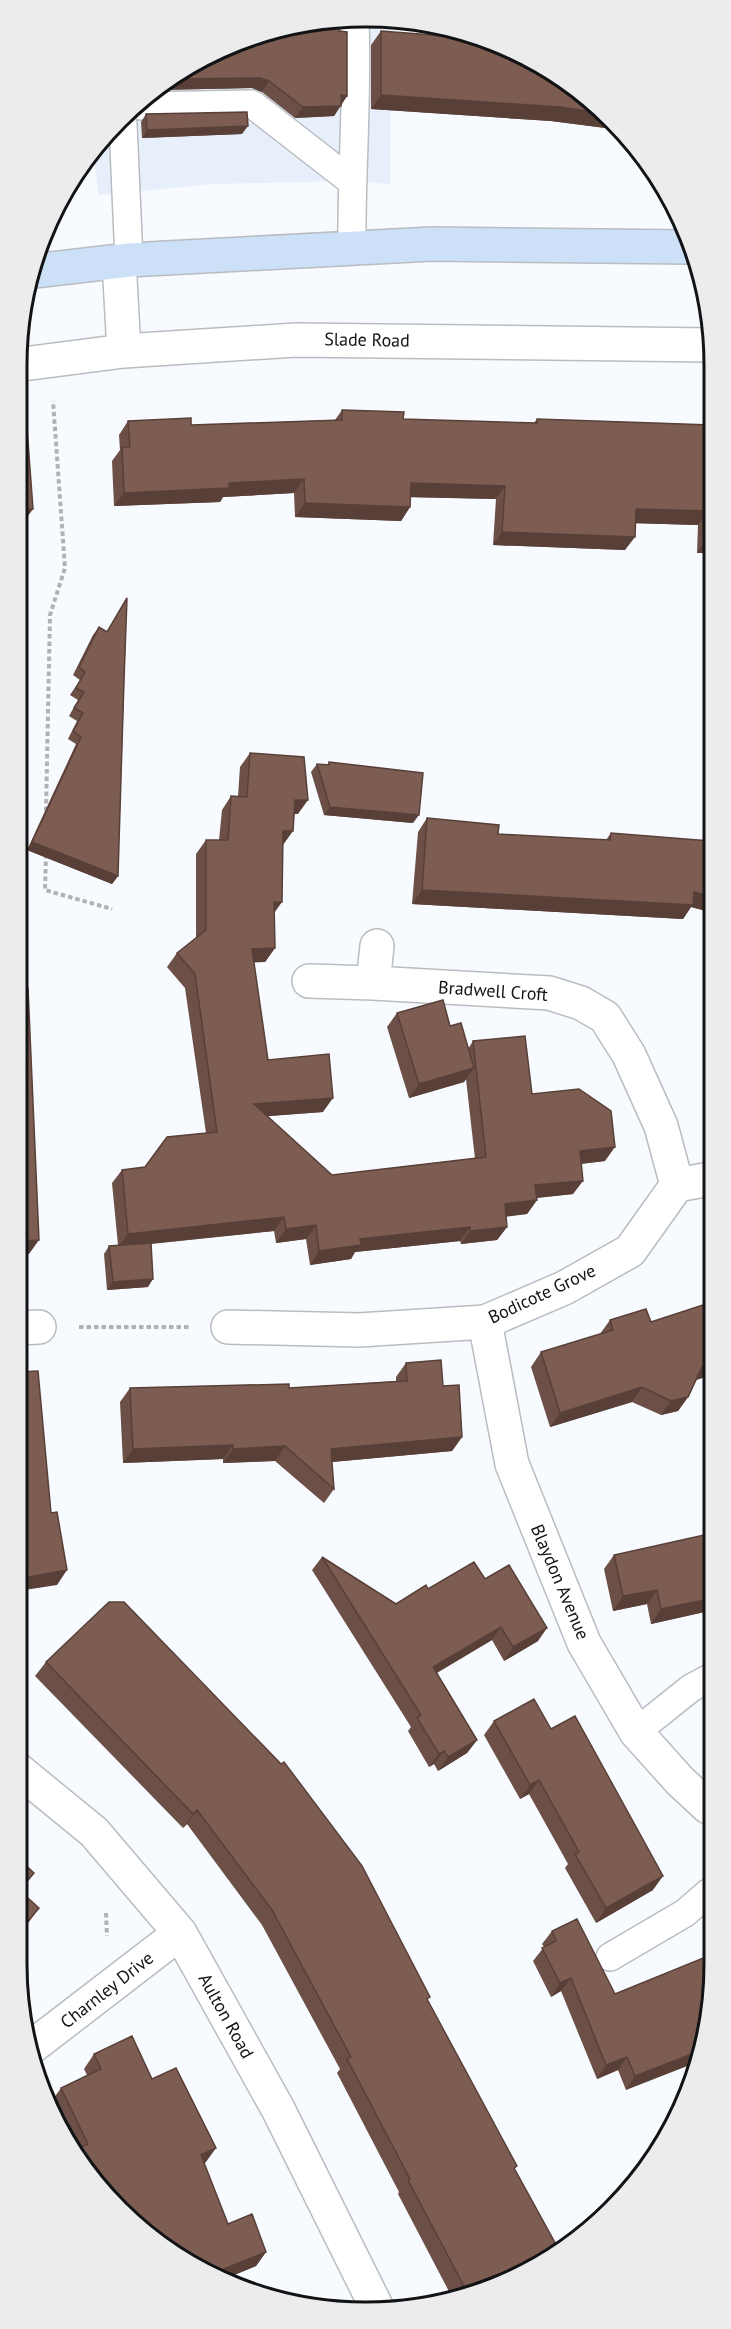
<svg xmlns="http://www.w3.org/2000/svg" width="731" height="2329" font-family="'PT Sans',sans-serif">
<rect width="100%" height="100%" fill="#f7fafe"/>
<!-- built -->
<path fill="#e7f0fa" d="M298 23H391L390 184 351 181 216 184 99 195 93 154 172 75Z"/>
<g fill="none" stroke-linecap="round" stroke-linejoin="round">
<!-- service casing -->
<g stroke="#b9bdc1" stroke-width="30">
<path id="service" d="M141 106 252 104 351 181
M123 124 129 260
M352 248C351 173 358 98 355 23
M636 1732 691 1688 708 1679
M610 1957 685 1913 708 1893"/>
</g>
<!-- minor casing -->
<g stroke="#b9bdc1" stroke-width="36">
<path id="minor" d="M119 261 124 351
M23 364 124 351 296 340 711 345
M377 946 373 983 549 993 581 1003 605 1017 629 1055 661 1126 677 1185
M309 981 373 983
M485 1322 512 1464 584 1643 636 1732 680 1781 708 1807
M228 1327 359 1330 485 1322 564 1288 630 1251 677 1185 710 1179
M19 1328 39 1327
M17 1769 94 1832 180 1933 278 2109 376 2306
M33 2046 180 1933"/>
</g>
<!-- secondary casing -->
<g stroke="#b9bdc1" stroke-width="36">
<path id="secondary" d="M34 271 129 260 432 244 690 247"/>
</g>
<!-- path -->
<path stroke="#b0b2b5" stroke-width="4" stroke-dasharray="4.5 3" stroke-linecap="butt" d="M46 811 50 615 65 568 53 401
M46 854 45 890 112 909
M79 1327H189
M106 1913 107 1936"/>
<!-- service -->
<use href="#service" stroke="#fff" stroke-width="27"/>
<!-- minor -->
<use href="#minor" stroke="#fff" stroke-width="33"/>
<!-- secondary -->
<use href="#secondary" stroke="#cce0f8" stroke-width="33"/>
</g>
<!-- wall -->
<path fill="#6c4f47" d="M298 23 339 31 347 96 334 116 295 118 262 92 252 88 157 90 172 75Z
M381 31 451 36 454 31 540 63 621 130 551 121 371 109V45Z
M146 114 242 134 142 138 141 122Z
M342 410 403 419 534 423 537 419 711 425V553H697L698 525 635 523 625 550 493 545 496 499 411 497 410 507 401 521 295 517 294 493 223 497 220 502 114 506 112 461 120 450 119 435 128 421 191 425 335 420Z
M127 598 118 876 112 884 27 850 76 744 68 739 77 721 69 716 78 700 70 695 80 680 73 675 93 635 99 627 107 632Z
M250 753 298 814H294L282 845 275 912V948L265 962H254L268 1060 323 1112 267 1116 332 1175 475 1159 466 1079 464 1082 409 1098 387 1027 397 1013 450 1026 468 1049 473 1041 605 1161 581 1164 573 1194 537 1198V1200L527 1214 506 1216 507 1227 497 1240 461 1244 460 1241 355 1252 351 1259 310 1265 306 1239 276 1243 274 1231 151 1244 148 1287 107 1290 104 1254 109 1246 118 1245 112 1183 122 1170 145 1167 206 1133 185 988 167 967 177 953 196 938V854L206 840H219L222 810 231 796H238L240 767Z
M329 762 413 823 324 815 311 772 317 764 327 765Z
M427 818 498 834 606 840 611 833 710 841V912L691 907 683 919 412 904 418 832Z
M709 1303V1376L696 1380 688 1397 678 1411 661 1415 632 1402 550 1427 531 1367 541 1352 600 1334 610 1320 651 1322Z
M406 1363 443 1386 462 1437 452 1451 332 1462 334 1489 324 1503 275 1461 223 1463V1459L123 1463 120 1402 130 1388H289L396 1381V1377Z
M614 1555 709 1611 651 1624 647 1604 613 1611 604 1569Z
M322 1557 396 1604 428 1589 485 1579 538 1641 504 1661 492 1640 437 1673 477 1740 467 1753 438 1771 434 1764 429 1767 408 1731 411 1727 312 1570Z
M46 1662 428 2001 515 2169 559 2250 456 2301H454L398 2194 399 2192 337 2073 340 2069 262 1925 187 1824 183 1828 35 1676Z
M494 1721 551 1729 653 1890 596 1923 565 1868 568 1864 529 1794 520 1799 484 1735Z
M552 1931 615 1994 708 2032 626 2090 618 2070 597 2079 561 1991 551 1997 533 1961 544 1947 542 1944Z
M94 2054 152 2079 206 2162 204 2163 228 2224 266 2252 256 2266 222 2280 211 2276 103 2194 66 2135 51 2102 61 2088 87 2075 84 2069Z"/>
<!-- shaded-wall -->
<path fill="#584039" d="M260 78 269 81 262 92 252 88 157 90 168 79Z
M341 95 347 96 334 116 295 118 303 107Z
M381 95 560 107 600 113 621 130 551 121 371 109Z
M248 126 242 134 142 138 147 130Z
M304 479 294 493 223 497 220 502 114 506 124 493 229 483Z
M411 483 505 486 496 499 401 497Z
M305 503 410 507 401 521 295 517Z
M22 509H33L23 523H22Z
M636 509 707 511 698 525 626 523Z
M502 532 635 537 625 550 493 545Z
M706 539H711V553H697Z
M295 800H308L298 814H285Z
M330 807 419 815 413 823 324 815Z
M283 831H293L283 845H273Z
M32 842 118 876 112 884 27 850Z
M422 890 694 892 710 896V912L691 907 683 919 412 904Z
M274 902H282L272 916Z
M275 948 265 962 242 963 252 949Z
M474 1068 464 1082 409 1098 419 1084Z
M333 1098 323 1112 244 1118 254 1104Z
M615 1147 605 1161 570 1165 580 1151Z
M583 1181 573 1194 525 1199 535 1185Z
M537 1200 527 1214 495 1218 505 1204Z
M284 1217 274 1231 118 1247 128 1234Z
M316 1225 306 1239 276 1243 286 1229Z
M470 1227 460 1241 355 1252 351 1259 310 1265 319 1251 360 1239Z
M507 1227 497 1240 461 1244 470 1231Z
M39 1240 29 1254 19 1255V1241Z
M153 1279 148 1287 107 1290 113 1282Z
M709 1365V1376L692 1381 702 1367Z
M642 1387 632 1402 550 1427 560 1413Z
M688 1397 678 1411 661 1415 671 1401Z
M462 1437 452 1451 321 1463 331 1449Z
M233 1445 223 1459 123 1463 133 1449Z
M285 1446 275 1461 223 1463 233 1449Z
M67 1570 57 1585 18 1591V1579Z
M657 1590 647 1604 613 1611 623 1596Z
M709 1599V1611L651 1624 661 1609Z
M501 1627 492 1640 424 1680 433 1667Z
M547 1628 538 1641 504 1661 513 1647Z
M477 1740 467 1753 438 1771 448 1757Z
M444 1751 434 1764 429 1767 439 1754Z
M539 1780 529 1794 520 1799 530 1785Z
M197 1810 187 1824 183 1828 193 1814Z
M34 1873 24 1887 17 1895V1893Z
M663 1876 653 1890 596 1923 606 1908Z
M39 1908 29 1922 17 1936V1934Z
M571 1978 561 1991 551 1997 560 1983Z
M700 2051 695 2063 626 2090 635 2076Z
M627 2057 618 2070 597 2079 606 2065Z
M216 2148 206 2162 191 2169 201 2155Z
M266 2252 256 2266 222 2280 211 2276 209 2275Z
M468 2287 460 2299 457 2300 465 2288Z"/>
<!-- building -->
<path fill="#7d5c52" stroke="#584039" stroke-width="1.5" d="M298 23H339V31L347 32V96L341 95V106L303 107 269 81 260 78 168 79 172 75 284 29H288V27Z
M381 31 458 37 459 33 540 63 600 113 560 107 381 95Z
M247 112 248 126 147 130 146 114Z
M342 410 404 412 403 419 537 423V419L711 425V539H706L707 511 636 509 635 537 502 532 505 486 411 483 410 507 305 503 304 479 229 483V488L124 493 122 447H130L128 421 191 418V425L342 420Z
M27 428 33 509H22L23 429Z
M127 598 124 679 118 876 32 842 81 737 73 731 83 713 74 708 84 692 76 688 85 672 79 667 99 627 107 632Z
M250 753 304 757 308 800H295L293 831H283L282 902H274L275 948 252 949 268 1060 329 1054 333 1098 254 1104 332 1175 486 1157 473 1041 525 1036 532 1094 579 1089 611 1111 615 1147 580 1151 583 1181 535 1185 537 1200 505 1204 507 1227 470 1231V1227L360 1239 361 1245 319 1251 316 1225 286 1229 284 1217 128 1234 122 1170 145 1167 167 1137 217 1132 195 974 177 953 206 930V840H228L231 796 247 797Z
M329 762 423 773 419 815 330 807 317 764 329 765Z
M427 818 499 825 498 834 610 840 611 833 710 841V896L694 892 693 905 422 890Z
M20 988H28L39 1240 19 1241Z
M443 1000 450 1026 461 1023 474 1068 419 1084 397 1013Z
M151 1243 153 1279 113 1282 109 1246Z
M709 1303V1365L702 1367 688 1397 671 1401 642 1387 560 1413 541 1352 613 1330 610 1320 646 1309 651 1322Z
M441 1360 443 1386 459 1385 462 1437 331 1449 334 1489 285 1446 233 1449V1445L133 1449 130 1388 289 1384V1388L407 1381 406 1363Z
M38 1371 51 1513 57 1512 67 1570 18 1579 19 1372Z
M709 1534V1599L661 1609 657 1590 623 1596 614 1555Z
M322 1557 396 1604 426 1585 428 1589 474 1562 485 1579 509 1565 547 1628 513 1647 501 1627 433 1667 477 1740 448 1757 444 1751 439 1754 417 1718 421 1715Z
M109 1602H124L281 1764 284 1762 362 1866 430 1997 427 1999 517 2166 514 2168 559 2250 471 2293 468 2287 465 2288 408 2180 410 2179 347 2059 351 2057 272 1910 197 1810 193 1814 46 1662Z
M534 1699 551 1729 575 1716 663 1876 606 1908 575 1854 579 1852 539 1780 530 1785 494 1721Z
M17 1857 34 1873 19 1890 39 1908 17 1934Z
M577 1919 615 1994 708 1956V2032L700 2051 635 2076 627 2057 606 2065 571 1978 560 1983 542 1948 556 1941 552 1931Z
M132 2036 152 2079 176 2068 216 2148 201 2155 228 2224 252 2214 266 2252 209 2275 103 2194 76 2149 88 2144 61 2088 101 2069 94 2054Z"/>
<g text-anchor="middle" stroke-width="6" stroke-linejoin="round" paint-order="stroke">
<!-- street labels -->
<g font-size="18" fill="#121314" stroke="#fff">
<text transform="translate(367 340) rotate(1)" y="6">Slade Road</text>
<text transform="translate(493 991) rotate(4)" y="6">Bradwell Croft</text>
<text transform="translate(542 1294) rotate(-25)" y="6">Bodicote Grove</text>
<text transform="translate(560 1582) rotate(67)" y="6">Blaydon Avenue</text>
<text transform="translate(107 1990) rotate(-38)" y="6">Charnley Drive</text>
<text transform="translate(226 2016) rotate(61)" y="6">Aulton Road</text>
</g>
</g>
<!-- crop -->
<path d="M0 0H731V2329H0ZM365 27H366A338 338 0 0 1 704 365V1964A338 338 0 0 1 366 2302H365A338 338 0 0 1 27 1964V365A338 338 0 0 1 365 27Z" fill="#ececec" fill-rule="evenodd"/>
<path fill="none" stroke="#121314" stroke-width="3" d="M365 27H366A338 338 0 0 1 704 365V1964A338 338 0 0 1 366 2302H365A338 338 0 0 1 27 1964V365A338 338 0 0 1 365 27Z"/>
</svg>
